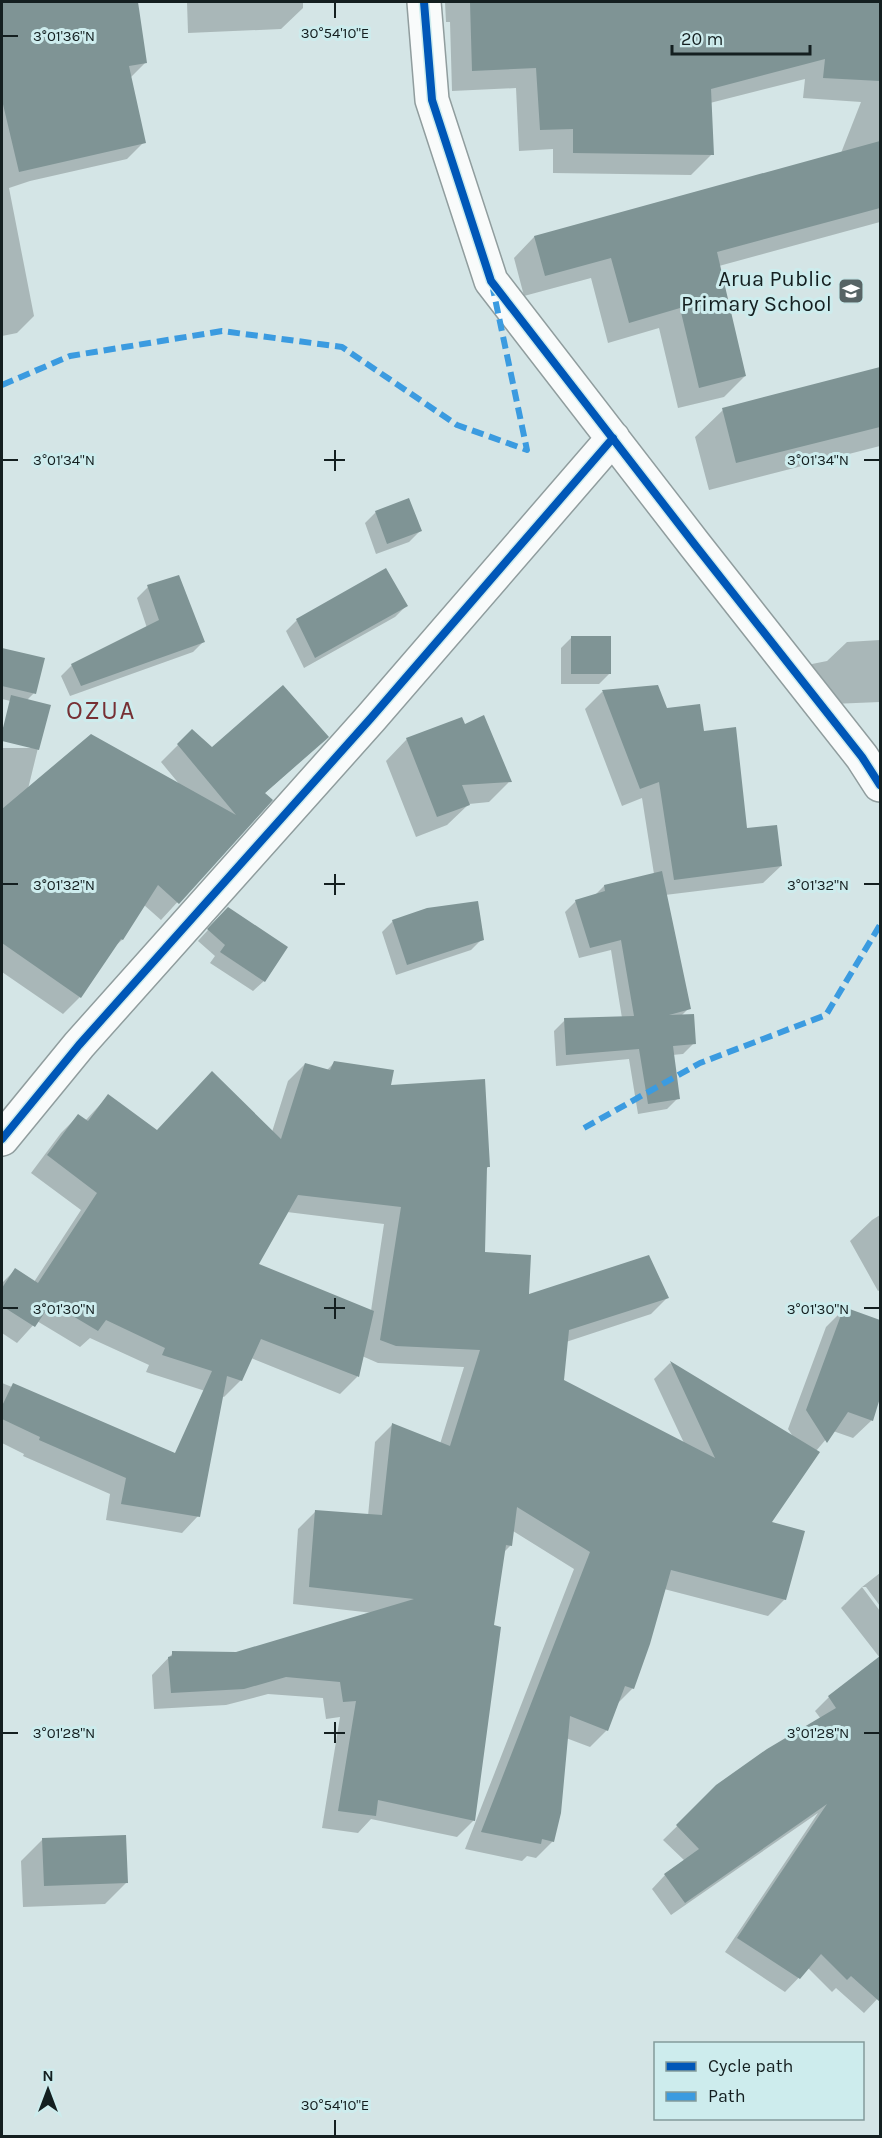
<svg xmlns="http://www.w3.org/2000/svg" width="882" height="2138" font-family="Karla,sans-serif">
<rect width="100%" height="100%" fill="#d4e5e6"/>
<!-- shadow -->
<path fill="#0003" fill-rule="evenodd" d="M2 2H137L145 63 130 78 144 142 127 159 30 181 9 188 34 316 17 333 2 336Z
M187 2H303V8L281 29 188 33Z
M445 2H748L750 7 828 5V2H880V222L719 266 745 376 724 397 678 408 659 328 608 343 591 278 524 296 514 258 534 237 841 153 861 102 803 98 805 79 710 103 712 154 691 175 553 173V149L519 151 516 88 452 91 450 22H446Z
M880 369V446L709 490 695 437 723 410Z
M376 512 420 531 409 542 376 554 365 523Z
M385 570 406 606 395 617 304 668 286 631 297 620Z
M148 587 203 642 193 652 70 696 61 676 72 665 147 628 137 598Z
M572 637 610 673 599 684H561V648Z
M880 640V702L808 705 792 685 812 664 827 661 847 642Z
M6 650 34 693 23 704 2 699V655Z
M657 687 666 710 703 732 745 830 781 866 763 883 665 895 689 1008 681 1016 694 1043 683 1054 672 1055 678 1098 667 1109 638 1114 629 1059 556 1066 554 1031 565 1020 622 1018 611 950 579 958 565 912 576 901 594 896 604 886 654 874 642 798 622 806 585 709 602 692Z
M192 731 212 749 327 737 264 794 271 800 161 920 144 905 122 940 114 947 80 997 63 1014 2 972V748H38L28 789 180 785 161 762Z
M407 739 510 781 489 802 469 804 447 825 416 837 386 761Z
M217 920 264 981 253 991 210 963 215 956 198 941Z
M393 921 482 939 471 950 396 975 382 932Z
M335 1062 390 1086 489 1166 486 1169 483 1254 527 1296 668 1297 651 1314 566 1342 562 1381 684 1443 654 1379 670 1363 794 1438 788 1429 826 1327 844 1309 880 1321V1399L879 1398 872 1420 853 1438 833 1431 816 1451 769 1523 785 1599 768 1616 664 1589 633 1688 616 1705 607 1730 590 1747 566 1738 553 1841 536 1858 527 1856 522 1861 465 1849 574 1569 513 1531 511 1545 504 1552 493 1626 474 1820 457 1837 371 1819 358 1833 322 1828 340 1717 326 1719 323 1698 268 1694 226 1705 154 1709 152 1675 173 1653 236 1654 373 1613 293 1604 298 1529 315 1512 368 1516 375 1442 392 1425 440 1444 464 1367 378 1363 362 1356 357 1377 340 1394 251 1358 241 1380 224 1397 146 1372 149 1365 90 1338 80 1347 37 1321 17 1343 2 1333V1283L15 1270 34 1282 81 1210 31 1173 61 1133 78 1116 85 1121 108 1096 157 1132H272L288 1081 305 1064 326 1071ZM287 1212 384 1224 371 1311 257 1265Z
M880 1215V1290L878 1291 850 1241 872 1220Z
M2 1383 77 1413 198 1516 182 1533 106 1520 110 1494 23 1456 24 1454 2 1443Z
M880 1573V1606L866 1587H862Z
M862 1587 880 1611V1874L868 1891 880 1900V1996L864 2013 836 1988 832 1992 808 1968 785 1992 725 1952 818 1813 671 1915 652 1889 665 1875 685 1861 663 1840 713 1791 821 1719 815 1711 829 1697 880 1658 841 1608Z
M42 1840 126 1883 105 1904 23 1907 21 1861Z"/>
<!-- building -->
<path fill="#7f9495" d="M2 2H138L147 63 129 66 146 143 19 172 2 100Z
M470 2H880V81L823 78 825 59 711 89 714 155 573 153V129L540 130 536 68 472 71Z
M880 141V208L717 252 746 376 699 388 680 308 629 323 611 258 545 276 534 236Z
M880 367V427L736 463 722 408Z
M409 498 422 531 387 544 375 511Z
M386 568 408 606 315 658 296 619Z
M179 575 205 642 81 686 71 664 159 620 147 585Z
M571 636H611V674H571Z
M2 648 45 658 36 694 2 686Z
M283 685 329 737 265 793 273 800 179 904 158 885 123 940 121 939 81 998 2 943V809L91 734 236 815 177 744 192 729 212 747Z
M658 685 667 708 700 704 704 731 736 727 747 828 777 825 782 866 674 880 659 782 640 789 602 690Z
M11 695 51 705 39 750 2 741V732Z
M484 715 512 782 462 785 470 805 437 817 406 738 462 717 465 724Z
M662 871 691 1009 669 1015 694 1014 696 1044 673 1046 680 1099 648 1104 639 1049 566 1055 564 1018 634 1016 621 940 590 948 575 900 605 891 604 885Z
M478 901 484 940 407 965 392 920 427 908Z
M228 907 288 947 265 982 220 952 225 945 207 929Z
M334 1061 394 1070 391 1085 485 1079 490 1167H487L485 1252 531 1255 529 1294 649 1255 669 1298 569 1330 564 1380 715 1458 670 1361 820 1452 772 1522 805 1531 786 1600 671 1570 650 1644 634 1689 625 1686 608 1731 570 1716 561 1813 554 1842 542 1839 541 1844 481 1832 590 1552 517 1507 512 1546 506 1545 494 1625 501 1627 475 1821 378 1800 376 1816 338 1811 356 1701 343 1702 340 1682 286 1677 244 1689 171 1693 168 1657 172 1656V1651L236 1652 414 1599 309 1587 315 1510 382 1515 392 1423 450 1446 480 1350 396 1346 380 1340 401 1207 298 1195 259 1264 374 1311 359 1377 261 1339 242 1381 227 1376 200 1517 121 1504 126 1478 39 1440 40 1437 2 1419V1406L13 1383 175 1453 212 1371 162 1355 165 1348 106 1320 98 1331 51 1303 35 1327 2 1306V1288L15 1268 38 1283 97 1193 47 1155 78 1114 88 1121 108 1094 157 1130 212 1071 281 1139 305 1063 330 1070Z
M844 1307 880 1320V1398L873 1421 848 1412 827 1443 806 1410Z
M880 1656V2002L851 1976 847 1980 821 1954 800 1979 737 1938 827 1804 685 1903 664 1874 699 1849 676 1825 716 1785 767 1749 836 1708 828 1696Z
M126 1835 128 1883 44 1886 42 1838Z"/>
<g fill="none" stroke-linecap="round" stroke-linejoin="round">
<!-- minor casing -->
<g stroke="#909d9e" stroke-width="36">
<path id="minor" d="M424 2 432 100 491 281 695 545 862 757 880 785
M2 1139 79 1045 371 718 613 438"/>
</g>
<!-- minor -->
<use href="#minor" stroke="#f9fbfb" stroke-width="33"/>
<!-- quiet -->
<path stroke="#3b9be0" stroke-width="6" stroke-dasharray="12 6" stroke-linecap="butt" d="M2 385 70 356 222 331 342 347 457 425 527 450 493 289
M584 1128 700 1063 826 1015 880 925"/>
<!-- cycleway casing -->
<g stroke="#cdeced" stroke-width="11">
<path id="cycleway" d="M424 2 432 100 491 281 695 545 862 757 880 785
M2 1139 79 1045 371 718 613 438"/>
</g>
<!-- cycleway -->
<use href="#cycleway" stroke="#0057b8" stroke-width="8"/>
</g>
<!-- ticks -->
<path fill="none" stroke="#141f20" stroke-width="2" d="M335 3V18M3 36H18M335 450V471M3 460H18M324 460H345M864 460H879M335 874V895M3 884H18M324 884H345M864 884H879M335 1298V1319M3 1308H18M324 1308H345M864 1308H879M335 1722V1743M3 1733H18M324 1733H345M864 1733H879M335 2120V2135"/>
<!-- icons -->
<defs>
<g id="school-square" transform="scale(1.35)"><rect x="-9" y="-9" width="18" height="18" rx="4" fill="#576465" stroke="#cdeced"/><path d="M0-5L7-2L0 1L-7-2ZM-4 1L0 2.5L4 1V4Q0 6-4 4Z" fill="#fff"/></g>
</defs>
<g fill-rule="evenodd">
<use href="#school-square" x="851" y="291"/>
</g>
<g text-anchor="middle" stroke-width="6" stroke-linejoin="round" paint-order="stroke">
<!-- poi labels -->
<g font-size="22" fill="#141f20" stroke="#cdeced" text-anchor="end">
<text x="832" y="286">Arua Public<tspan x="832" dy="25">Primary School</tspan></text>
</g>
<!-- quarter labels -->
<g font-size="26" letter-spacing="1.5" fill="#773034" stroke="#cdeced">
<text x="101" y="719">OZUA</text>
</g>
</g>
<g font-size="15" text-anchor="middle" fill="#141f20" stroke="#cdeced" stroke-width="6" stroke-linejoin="round" paint-order="stroke">
<text x="335" y="38">30°54'10"E</text>
<text x="64" y="41">3°01'36"N</text>
<text x="64" y="465">3°01'34"N</text>
<text x="818" y="465">3°01'34"N</text>
<text x="64" y="890">3°01'32"N</text>
<text x="818" y="890">3°01'32"N</text>
<text x="64" y="1314">3°01'30"N</text>
<text x="818" y="1314">3°01'30"N</text>
<text x="64" y="1738">3°01'28"N</text>
<text x="818" y="1738">3°01'28"N</text>
<text x="335" y="2110">30°54'10"E</text>
</g>
<!-- border -->
<rect width="882" height="2138" fill="none" stroke="#141f20" stroke-width="6"/>
<!-- legend -->
<rect x="654" y="2042" width="210" height="78" fill="#cdeced" stroke="#839a9b" stroke-width="1.5"/>
<rect x="666" y="2062" width="30" height="9" fill="#0057b8" stroke="#839a9b" stroke-width="1.5"/>
<text x="708" y="2072" font-size="18" fill="#141f20">Cycle path</text>
<rect x="666" y="2092" width="30" height="9" fill="#3b9be0" stroke="#839a9b" stroke-width="1.5"/>
<text x="708" y="2102" font-size="18" fill="#141f20">Path</text>
<!-- north arrow -->
<g transform="translate(48 2090)" stroke="#cdeced" stroke-width="4.5" paint-order="stroke">
<path d="M0-4.5L10 22L0 15L-10 22Z" fill="#141f20"/>
<text y="-9" font-size="16" font-weight="bold" text-anchor="middle" fill="#141f20">N</text>
</g>
<!-- scale -->
<path d="M672 45v9h138v-9" fill="none" stroke="#141f20" stroke-width="3"/>
<text x="681" y="45" font-size="18" fill="#141f20" stroke="#cdeced" stroke-width="4.5" paint-order="stroke">20 m</text>
</svg>
